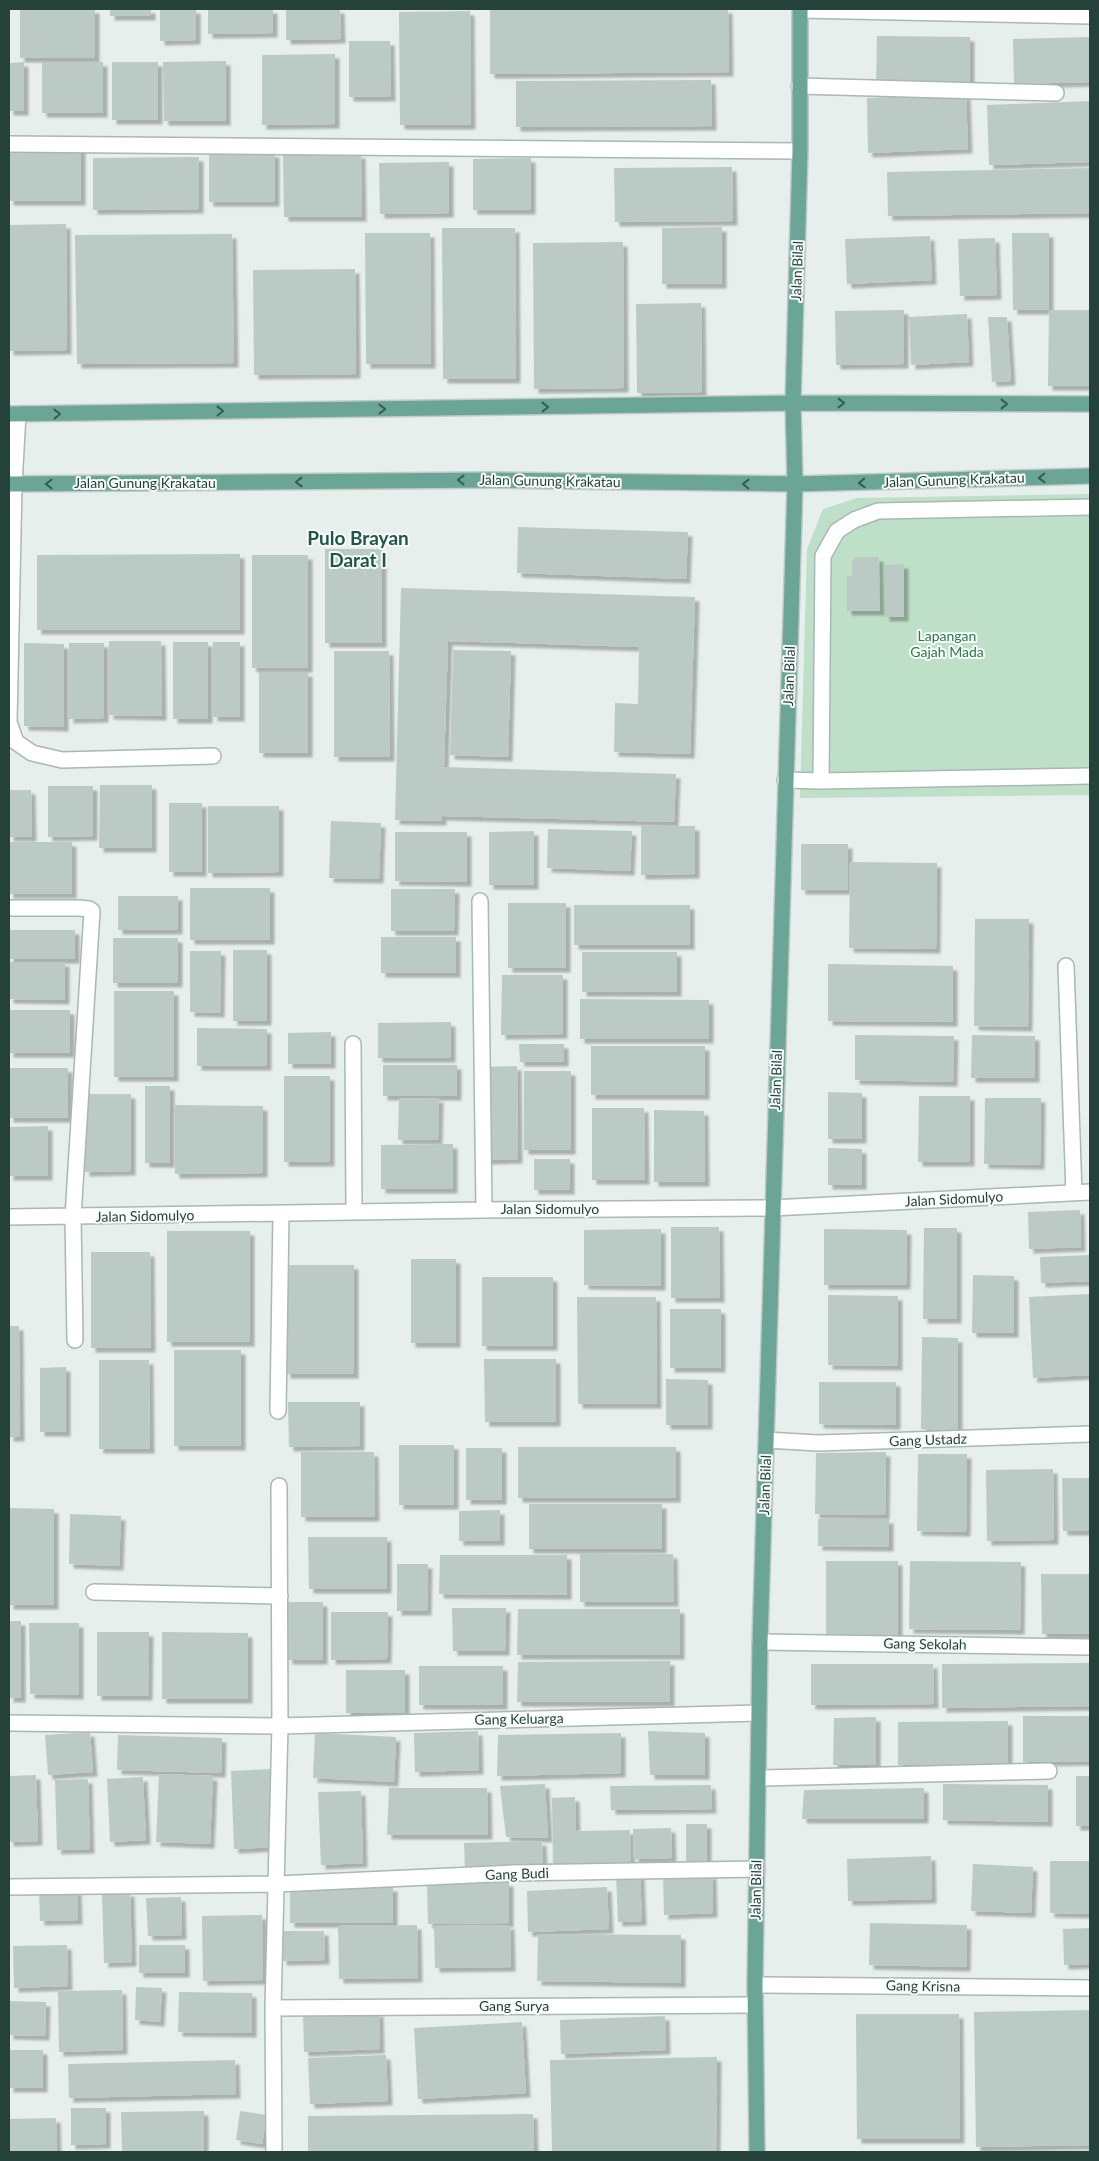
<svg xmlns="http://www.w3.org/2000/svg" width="1099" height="2161" font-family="Lato,sans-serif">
<defs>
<filter id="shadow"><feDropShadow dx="4.5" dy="4.5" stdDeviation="1" flood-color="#0004"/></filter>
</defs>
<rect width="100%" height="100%" fill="#e6efeb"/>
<!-- green -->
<path fill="#bfe0c8" d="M1090 494V795L800 798 807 549 823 509 857 498Z"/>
<!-- building -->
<path fill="#bbcac4" filter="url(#shadow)" d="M20 9H95V58H20Z
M110 9H151V16H110Z
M160 9H196V40L160 41Z
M208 9H273V33L208 34Z
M286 9H340L341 39 286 40Z
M490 9H728L729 72 490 74Z
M470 11 471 125H400L399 12Z
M877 36 970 37V83H876Z
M1090 37V82L1014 84 1013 39Z
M349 41H390L391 97H349Z
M335 54V124L262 125V55Z
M226 61V121H164L163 62Z
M24 62V111H9V63Z
M42 62H103V113H42Z
M112 62H158V120H112Z
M711 80 712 126 516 127V81Z
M966 94 968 149 868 153 867 98Z
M1090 101V162L989 165 987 105Z
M81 145V201H9V146Z
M275 153V202H209V154Z
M283 154H361L362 217H284Z
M199 157V209L93 210V158Z
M531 158V210H473V159Z
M449 162V213L380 214 379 163Z
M732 167 733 221 615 222 614 168Z
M1090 168V213L888 216 887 172Z
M66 224 67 350 9 351V225Z
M722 227V284H662V228Z
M442 228H515L516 379H443Z
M365 233H430L431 364H366Z
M1012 233H1049V310H1013Z
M232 234 234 363 77 364 75 235Z
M930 236 932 280 847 284 845 239Z
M995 238 997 295 960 296 958 239Z
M623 242 624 388 534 389 533 243Z
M355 269 356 374 254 375 253 270Z
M701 303 702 392 637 393 636 304Z
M904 310V364L836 365 835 311Z
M1049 310H1090V386H1048Z
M967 314 969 362 911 365 909 317Z
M988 317H1007L1011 381 992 382Z
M518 527 688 532 686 579 517 573Z
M325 549H382V643H325Z
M240 554V630H37V555Z
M252 555H308V668H252Z
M856 557H879L880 611H847V576H852V562Z
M904 564V617H885V565Z
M401 588 695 597 690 754 614 752 615 703 638 704 639 647 448 641 444 767 676 774 674 822 442 816V821L395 820Z
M109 641H161L162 716 109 715Z
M173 642H208V719H173Z
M213 642H240V717H213Z
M24 643 64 644V727L24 726Z
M69 643H104V718L69 719Z
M453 650 511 651 508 757 450 755Z
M334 651H389L390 757H334Z
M259 672H308V753H259Z
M100 785H152V848H99Z
M48 786H93V836L48 837Z
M9 790H31L32 837H9Z
M169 803H202V872H169Z
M208 806H279V872L208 873Z
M331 821 381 823 379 879 329 878Z
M641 826H695V874L641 875Z
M548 829 632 831 630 871 547 868Z
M534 831V885H489V832Z
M395 832H467V882L395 881Z
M9 842H72V894H9Z
M801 844H848V890H801Z
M850 862 937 863 936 949 849 948Z
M190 888H270V940H190Z
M391 889H455L454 931H391Z
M118 896H178V930H118Z
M508 903H566V968H508Z
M574 905H690V945H574Z
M975 919H1029L1028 1027 974 1026Z
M9 930H75V959H9Z
M381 937H456V973H381Z
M113 938H178V983H113Z
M233 950H267V1021H233Z
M190 951H221L220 1013 190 1012Z
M582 952H677V992H582Z
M9 962H65V1000L9 999Z
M828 964 953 966V1022L828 1021Z
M502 975H563V1034L501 1035Z
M114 991H174V1077H114Z
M580 999 709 1000V1039H580Z
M9 1010H70V1053H9Z
M451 1022V1058H378V1023Z
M197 1028 267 1029V1066H197Z
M331 1032V1064H288V1033Z
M855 1035 954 1036 953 1082 855 1080Z
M972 1035 1035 1036V1078H971Z
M519 1044H564V1062H520Z
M591 1046H705V1095H591Z
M383 1065H457V1096H383Z
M517 1066 518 1159 486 1160 485 1067Z
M9 1068H68V1118H9Z
M524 1071H571V1150H524Z
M284 1076H330V1162H284Z
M145 1086H170V1163H145Z
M828 1092 862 1093V1139H828Z
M85 1094H131V1171L85 1172Z
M919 1096H970V1162H918Z
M439 1098 438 1140H398L399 1099Z
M985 1098H1041L1040 1165 984 1164Z
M175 1105 263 1106V1173L175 1174Z
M592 1108H644L645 1180H592Z
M654 1110 704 1111 705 1182H654Z
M48 1126V1176H9V1127Z
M453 1144V1189H381V1145Z
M828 1148 862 1149V1185H828Z
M534 1159H570V1190H534Z
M1080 1210 1081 1247 1029 1249 1028 1212Z
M671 1227H719L720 1298H671Z
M924 1228H957V1319H923Z
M661 1229V1286L584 1285V1230Z
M824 1229 907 1230 906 1285H824Z
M167 1231H250V1342H167Z
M91 1252H150L151 1348H91Z
M1090 1255V1281L1041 1283 1040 1257Z
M411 1259H456V1343H411Z
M286 1265H354V1374H286Z
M973 1275 1014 1276V1333H972Z
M482 1277H553V1346H482Z
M1090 1294V1375L1033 1378 1029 1297Z
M828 1295 898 1296V1366L828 1365Z
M577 1297H656L657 1404H578Z
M670 1309H721V1368H670Z
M9 1326H19L20 1437H9Z
M922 1337 958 1338V1430L921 1429Z
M174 1350H241V1446H174Z
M484 1359H556V1422H485Z
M99 1360H149L150 1449H99Z
M66 1367V1432H40V1368Z
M666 1379 708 1380V1425H666Z
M819 1382H896V1425L819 1424Z
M288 1402H360V1446L289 1447Z
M399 1445H454V1505H399Z
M518 1447H676V1498H518Z
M466 1448H502V1500H466Z
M301 1452H374L375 1517H301Z
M886 1452 885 1515 815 1514 816 1453Z
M918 1454H967L966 1532 917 1531Z
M1053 1469 1054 1540 987 1541 986 1470Z
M1062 1478H1090V1531H1063Z
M529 1504H662V1549H529Z
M9 1508 54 1509V1605H9Z
M500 1510V1541H459V1511Z
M70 1514 121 1516 119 1566 69 1564Z
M818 1519H889V1547L818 1546Z
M308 1537H387V1589H309Z
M580 1553 673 1554 674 1602H580Z
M440 1555H567V1595L439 1594Z
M826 1561H898V1636H826Z
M910 1561 1021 1562 1020 1630 909 1629Z
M397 1564H428L427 1611H397Z
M1041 1574H1090V1634H1042Z
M287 1602H323V1660H288Z
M452 1608H506L505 1651H453Z
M518 1609H680V1655H517Z
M331 1612H388L387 1659 331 1660Z
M9 1621H21V1698H9Z
M29 1623H79V1695L30 1694Z
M97 1632H149L148 1696H97Z
M162 1632 248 1633V1699H162Z
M670 1661V1702H517L518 1662Z
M1090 1663V1706L942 1708V1664Z
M811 1664H933L934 1704 811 1705Z
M419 1666H503V1705H419Z
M346 1670H405V1713H346Z
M1023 1716H1090V1761L1023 1762Z
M876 1717V1765H833L834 1718Z
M1008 1721V1764L898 1765V1722Z
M478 1731 479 1770 415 1772 414 1733Z
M648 1731 705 1733V1775H650Z
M90 1732 93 1772 48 1775 45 1735Z
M315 1733 396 1737 394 1782 313 1778Z
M621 1733V1773L497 1776 498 1735Z
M118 1735 222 1738 221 1773 117 1770Z
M271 1769 274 1847 234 1849 231 1771Z
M159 1774 213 1776 210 1844 156 1842Z
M36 1775 38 1841 9 1842V1776Z
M1076 1776H1090V1826H1076Z
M143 1777 146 1840 110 1842 107 1779Z
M88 1779 90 1849 57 1850 55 1780Z
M545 1784 548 1838 506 1837 500 1786Z
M943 1784 1048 1785V1822L943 1820Z
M711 1785 712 1809 611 1810 610 1786Z
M389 1788H487L488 1835H387Z
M924 1788V1819H802L804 1790Z
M361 1791 363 1863 321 1865 318 1792Z
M575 1797 576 1831 630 1830 631 1868 553 1869 552 1798Z
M686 1824H707V1861H686Z
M671 1828 672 1858 634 1859 633 1829Z
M542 1841 543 1868 465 1870 464 1843Z
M931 1856 932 1899 848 1901 847 1859Z
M1050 1861H1090V1914L1050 1913Z
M973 1864 1033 1867 1031 1913 971 1911Z
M640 1874 642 1921 618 1922 616 1875Z
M712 1874 713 1913 664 1915 663 1876Z
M509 1882V1923L428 1924 427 1883Z
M290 1887H393V1923H290Z
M607 1887 609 1929 528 1932 527 1891Z
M77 1890 78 1920 40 1921 39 1891Z
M130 1892 132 1962 104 1963 102 1893Z
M181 1897 182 1935 148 1936 146 1898Z
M262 1915 263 1980 203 1981 202 1916Z
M870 1923 967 1925 966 1967 869 1965Z
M417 1925 418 1978 339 1979 338 1926Z
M510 1925 511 1967 435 1968 434 1926Z
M1090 1928V1964L1064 1965 1063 1929Z
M282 1931H324L325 1960 282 1961Z
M538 1934 681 1935V1983L537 1981Z
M67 1945 68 1986 14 1988 13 1946Z
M139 1945H185V1973H139Z
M136 1987 162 1988 160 2022 135 2020Z
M122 1990 123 2050 59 2052 58 1991Z
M179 1992 252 1993V2033L178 2032Z
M9 2001 46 2002 45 2036 9 2035Z
M1090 2010V2145L976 2147 974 2012Z
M379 2012 380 2049 304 2052 303 2014Z
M856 2014H959L960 2139H857Z
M665 2016 666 2050 561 2054 560 2020Z
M522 2022 526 2093 418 2099 414 2028Z
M9 2050H43V2088H9Z
M386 2055 388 2101 310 2104 308 2058Z
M717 2057 716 2152H552L550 2060Z
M235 2060 236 2094 69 2098 68 2064Z
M71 2108H106V2144L71 2145Z
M204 2111V2152H122L121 2112Z
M240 2111 267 2115 262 2144 236 2140Z
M533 2114 534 2152H308V2116Z
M56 2118 57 2152H9V2119Z"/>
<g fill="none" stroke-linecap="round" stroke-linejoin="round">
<!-- minor casing -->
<g stroke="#a8b8b2" stroke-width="18">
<path id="minor" d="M800 10 1090 16
M799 86 1056 93
M9 144 800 151
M18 414 14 484 9 722 16 742 32 753 62 760 213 756
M1090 507 878 511 854 520 837 531 823 556 821 781 1090 776
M785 780 821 781
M480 901 484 1210
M9 908H78L89 909 92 911 73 1217 75 1340
M1066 966 1074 1193
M353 1044 354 1212
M9 1217 484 1210 772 1208 1090 1192
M278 1411 281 1213
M766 1440 818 1443 1090 1434
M94 1592 280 1596
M760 1642 1090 1647
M9 1723 280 1726 759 1713
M758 1778 1049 1771
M9 1887 277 1884 513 1873 757 1869
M755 1985 1090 1988
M273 2008 755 2005
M274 2152 273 2008 280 1726 279 1486"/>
</g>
<!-- major casing -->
<g stroke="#c2cac8" stroke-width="18">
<path id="major" d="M9 414 793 403 1090 404
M9 484 492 480 795 484 1090 476
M757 2152 755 1985 760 1642 795 484 793 403 800 151V9"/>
</g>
<!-- minor -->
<use href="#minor" stroke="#fff" stroke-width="15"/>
<!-- major -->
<use href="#major" stroke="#6aa596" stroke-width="15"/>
</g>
<!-- one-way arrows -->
<defs><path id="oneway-chevron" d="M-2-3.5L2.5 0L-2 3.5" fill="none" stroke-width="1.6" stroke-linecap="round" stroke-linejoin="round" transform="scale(1.25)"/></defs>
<g stroke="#365b51">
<use href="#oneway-chevron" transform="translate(841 403)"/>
<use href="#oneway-chevron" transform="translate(1004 404)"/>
<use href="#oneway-chevron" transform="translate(545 407) rotate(-1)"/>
<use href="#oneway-chevron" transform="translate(382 409) rotate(-1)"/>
<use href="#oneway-chevron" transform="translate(220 411) rotate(-1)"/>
<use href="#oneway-chevron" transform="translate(57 414) rotate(-1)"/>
<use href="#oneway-chevron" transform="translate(1042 478) rotate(178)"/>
<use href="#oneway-chevron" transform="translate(461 480) rotate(180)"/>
<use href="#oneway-chevron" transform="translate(299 482) rotate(180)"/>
<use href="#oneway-chevron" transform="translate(862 483) rotate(178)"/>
<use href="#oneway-chevron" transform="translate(49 484) rotate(180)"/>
<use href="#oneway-chevron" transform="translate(746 484) rotate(-179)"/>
</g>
<g text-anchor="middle" stroke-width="4" stroke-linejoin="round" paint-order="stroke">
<!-- street labels -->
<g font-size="14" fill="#24423a" stroke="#f7fbf9">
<text transform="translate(797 271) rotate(-88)" y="5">Jalan Bilal</text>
<text transform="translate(954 480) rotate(-2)" y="5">Jalan Gunung Krakatau</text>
<text transform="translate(550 481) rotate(1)" y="5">Jalan Gunung Krakatau</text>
<text x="145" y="488">Jalan Gunung Krakatau</text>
<text transform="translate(789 676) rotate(-88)" y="5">Jalan Bilal</text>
<text transform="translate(776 1080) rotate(-88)" y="5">Jalan Bilal</text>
<text transform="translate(954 1199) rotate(-3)" y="5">Jalan Sidomulyo</text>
<text x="550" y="1214">Jalan Sidomulyo</text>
<text transform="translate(145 1216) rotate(-1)" y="5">Jalan Sidomulyo</text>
<text transform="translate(928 1440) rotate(-2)" y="5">Gang Ustadz</text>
<text transform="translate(765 1485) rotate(-88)" y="5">Jalan Bilal</text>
<text transform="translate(925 1644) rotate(1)" y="5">Gang Sekolah</text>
<text transform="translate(519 1719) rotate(-1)" y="5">Gang Keluarga</text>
<text transform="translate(517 1874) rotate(-2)" y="5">Gang Budi</text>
<text transform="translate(756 1890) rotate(-89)" y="5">Jalan Bilal</text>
<text transform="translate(923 1986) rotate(1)" y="5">Gang Krisna</text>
<text x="514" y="2011">Gang Surya</text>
</g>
<!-- park labels -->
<g font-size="14" fill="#2d7a4b" stroke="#f7fbf9">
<text x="947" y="641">Lapangan<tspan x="947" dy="16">Gajah Mada</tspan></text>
</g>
<!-- district labels -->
<g font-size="19" font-weight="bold" fill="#1f5548" stroke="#f7fbf9">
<text x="358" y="545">Pulo Brayan<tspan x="358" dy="22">Darat I</tspan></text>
</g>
</g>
<!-- border -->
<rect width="1099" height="2161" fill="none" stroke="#24423a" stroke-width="20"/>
</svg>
